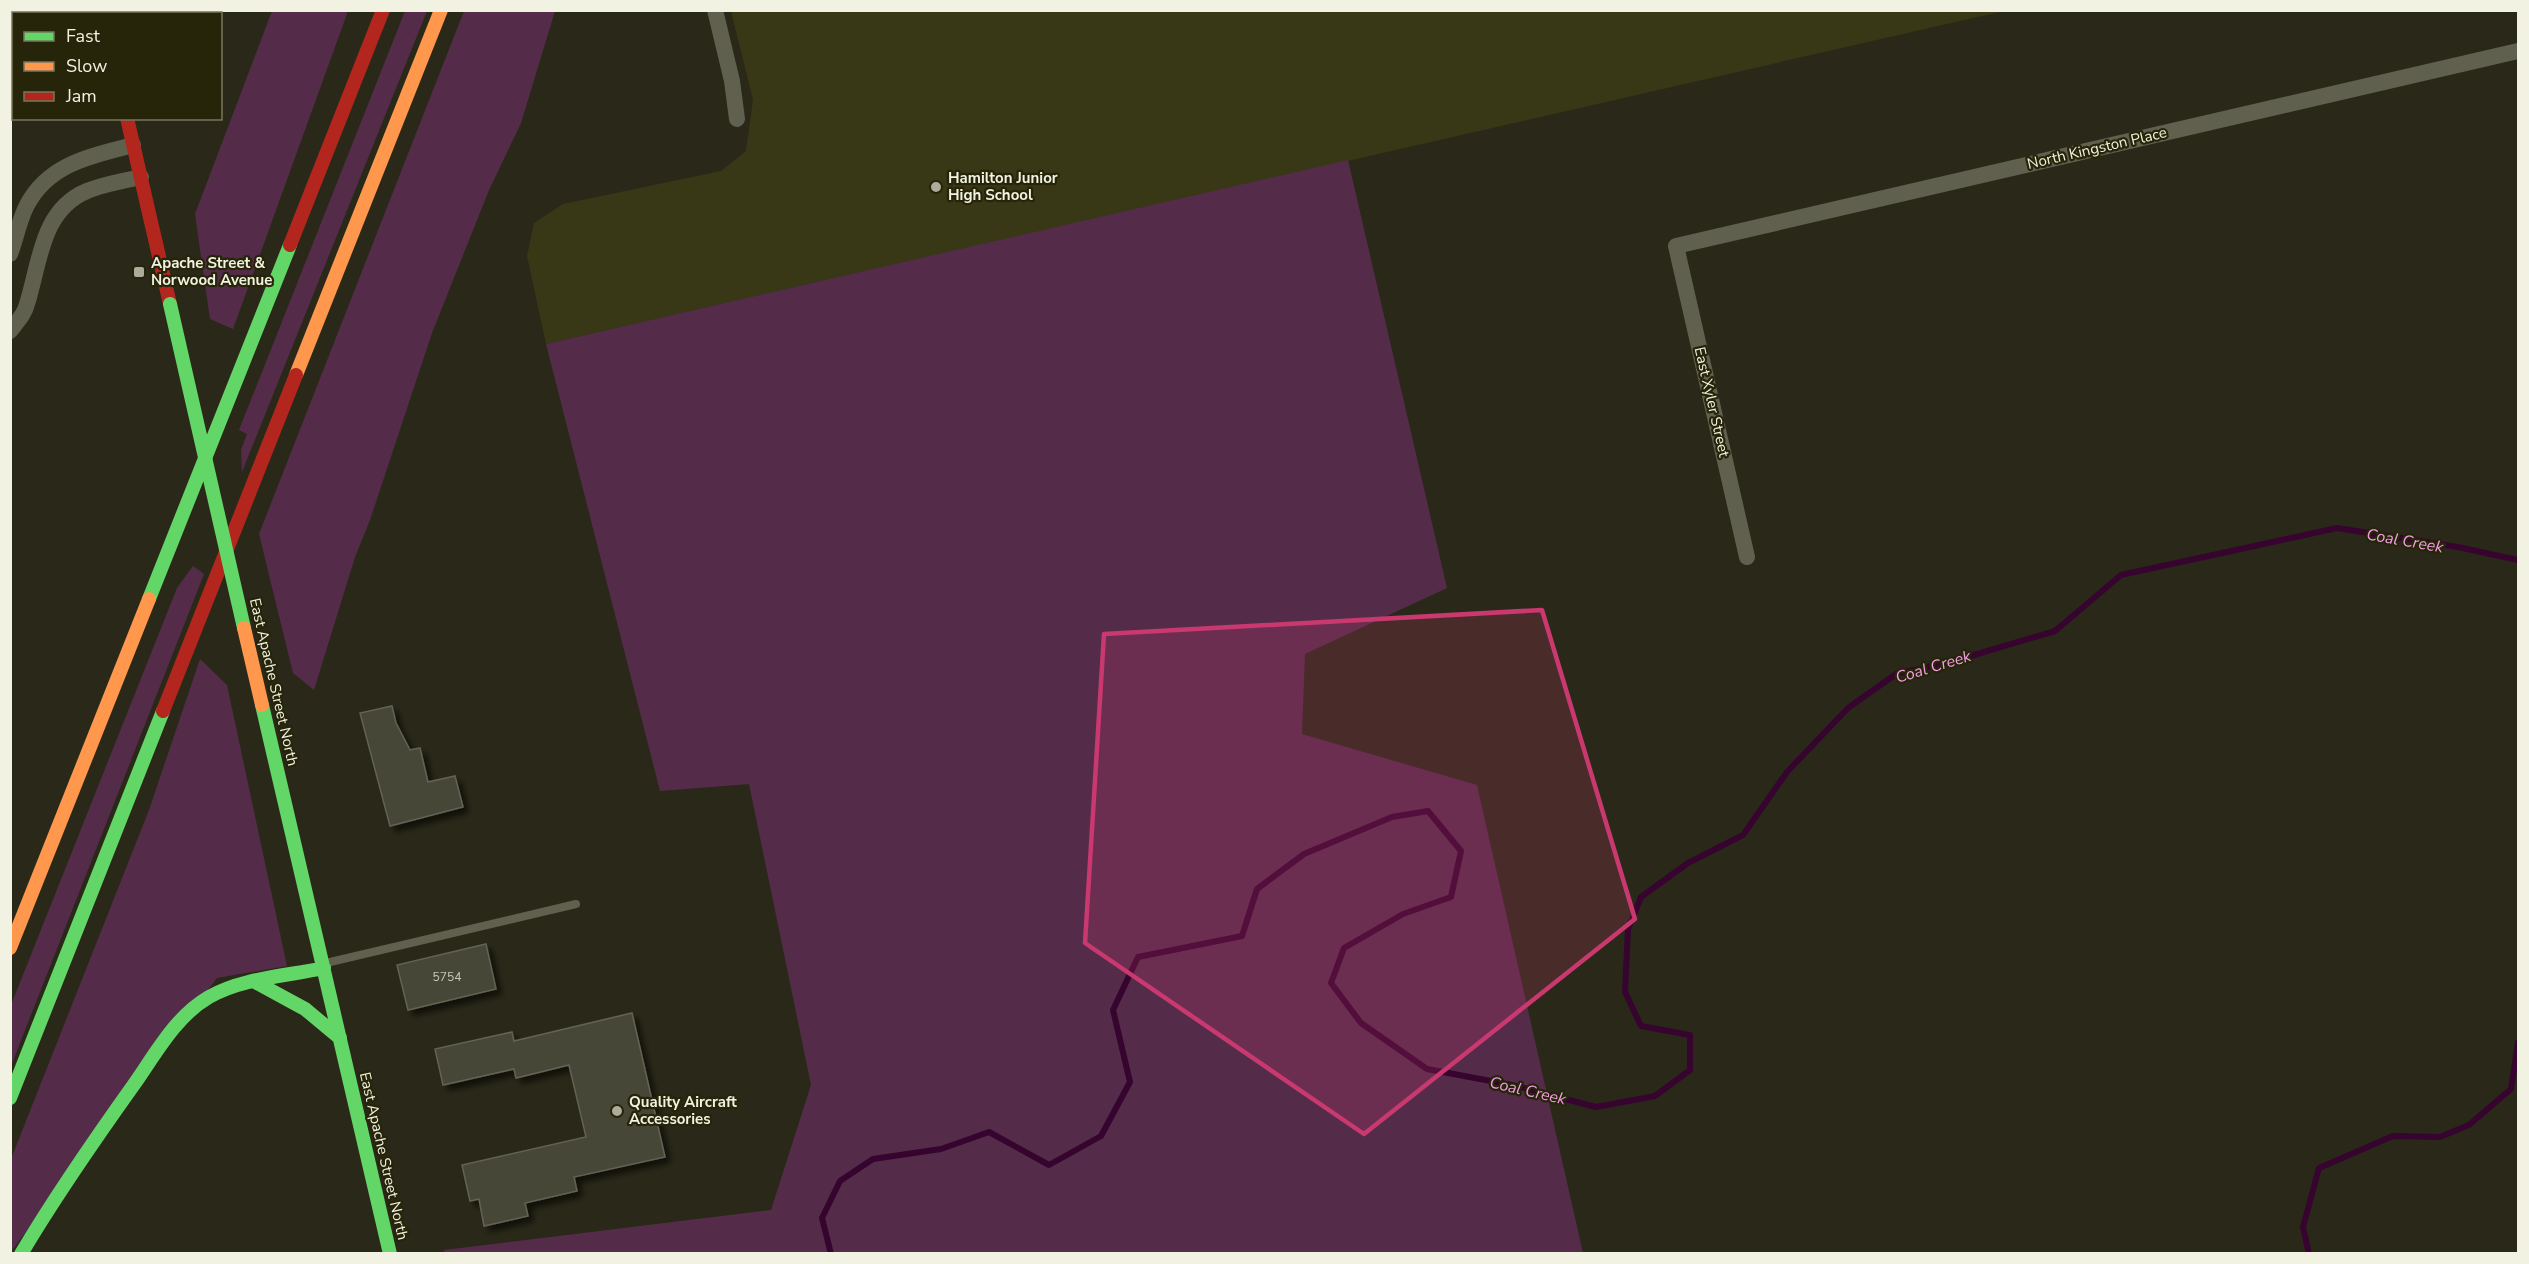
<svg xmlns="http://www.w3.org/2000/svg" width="2529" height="1264" font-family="'Nunito Sans',sans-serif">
<defs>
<filter id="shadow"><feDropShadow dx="5.5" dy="5.5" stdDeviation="3" flood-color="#0009"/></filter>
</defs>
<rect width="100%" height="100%" fill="#2a2919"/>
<!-- built -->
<path fill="#383716" d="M731 11H2004L546 344 527 256 534 223 563 204 721 171 746 151 753 100Z"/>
<!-- green -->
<path fill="#542c4a" d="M272 11H348L233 329 210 319 195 214Z
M405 11H427L242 472 241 450 247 434 239 430Z
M464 11H555L521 123 489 190 432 333 370 520 355 557 314 690 293 673 259 534Z
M1348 160 1447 588 1305 654 1302 734 1477 785 1583 1253H445L444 1250 771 1210 811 1085 749 784 660 791 546 344Z
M193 566 204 574 11 1066V1005L177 588Z
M200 659 227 685 287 966 217 978 11 1252V1159L149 810Z"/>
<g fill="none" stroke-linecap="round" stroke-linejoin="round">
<!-- stream -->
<path stroke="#36042f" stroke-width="6" d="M831 1254 822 1218 840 1181 873 1159 941 1149 989 1132 1049 1165 1101 1136 1130 1082 1113 1010 1138 957 1242 936 1257 889 1304 854 1392 817 1428 811 1461 851 1451 897 1403 914 1344 948 1331 983 1361 1023 1427 1069 1512 1085 1596 1107 1655 1096 1690 1070V1035L1641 1026 1625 992 1628 929 1641 897 1688 863 1743 835 1787 772 1848 708 1896 674 1954 661 2055 631 2121 575 2337 528 2458 547 2518 560
M2309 1254 2303 1227 2319 1168 2393 1136 2440 1137 2469 1125 2511 1089 2518 1042"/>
</g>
<!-- building -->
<path fill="#464639" stroke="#626254" stroke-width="1.5" filter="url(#shadow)" d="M392 706 396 723 410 750 420 748 428 782 455 776 463 807 390 826 360 713Z
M486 944 496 989 408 1010 397 965Z
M632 1013 665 1157 574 1177 577 1191 525 1203 528 1216 484 1226 479 1199 470 1201 462 1165 586 1137 569 1065 516 1078 514 1069 443 1085 435 1049 512 1032 514 1041Z"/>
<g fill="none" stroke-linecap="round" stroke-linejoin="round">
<!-- lane -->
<path stroke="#60604f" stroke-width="8" d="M326 963 576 904"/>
<!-- street -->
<path stroke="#60604f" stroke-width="16" d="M715 10 732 81 737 119
M10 254C16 239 19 220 27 205 49 163 92 156 133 145
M10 331C16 323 25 314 27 304 40 263 41 210 87 191 104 184 123 181 141 177
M1747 557 1676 246 2518 51"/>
<!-- fast -->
<path stroke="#63d668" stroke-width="14" d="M149 599 290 245
M262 705 390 1254
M257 983 305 1009 340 1038
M10 1098 163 711
M21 1254C56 1195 95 1139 135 1083 156 1053 176 1016 209 997 242 978 287 976 324 968"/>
<!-- slow -->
<path stroke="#ff974d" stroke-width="14" d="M103 10 104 14
M296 375 441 10
M10 948 149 599"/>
<!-- jam -->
<path stroke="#b3261e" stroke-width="14" d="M127 118 170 304
M290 245 383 10
M163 711 296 375"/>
<!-- fast-bridge -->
<path stroke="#63d668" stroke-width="14" d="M170 304 244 628"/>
<!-- slow-bridge -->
<path stroke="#ff974d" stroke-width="14" d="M244 628 262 705"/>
</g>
<!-- marked area -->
<path fill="#c9396f" fill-opacity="0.2" stroke="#c9396f" stroke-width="4.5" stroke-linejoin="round" d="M1542 610 1635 919 1364 1134 1085 943 1104 634Z"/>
<!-- markers -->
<g fill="#abac9b" stroke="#262509" stroke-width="2">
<circle cx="936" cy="187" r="6"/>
<rect x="133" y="266" width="12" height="12" rx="3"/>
<circle cx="617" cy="1111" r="6"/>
</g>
<g text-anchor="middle" stroke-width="4.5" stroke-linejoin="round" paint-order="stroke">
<!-- number labels -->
<g font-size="12" fill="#c6c7b7">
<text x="447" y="981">5754</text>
</g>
<!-- street labels -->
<g font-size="15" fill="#f1f2e1" stroke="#262509">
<text transform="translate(2097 148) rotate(-13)" y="5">North Kingston Place</text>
<text transform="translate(1712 402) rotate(77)" y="5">East Xyler Street</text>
<text transform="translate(274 682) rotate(77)" y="5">East Apache Street North</text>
<text transform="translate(384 1156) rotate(77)" y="5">East Apache Street North</text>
</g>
<!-- poi labels -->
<g font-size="15" font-weight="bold" fill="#f1f2e1" stroke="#262509" text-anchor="start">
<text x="948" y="183">Hamilton Junior<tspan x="948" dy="17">High School</tspan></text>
<text x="151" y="268">Apache Street &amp;<tspan x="151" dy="17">Norwood Avenue</tspan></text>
<text x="629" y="1107">Quality Aircraft<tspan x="629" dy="17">Accessories</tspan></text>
</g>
<!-- water labels -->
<g font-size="16" font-style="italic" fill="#f59ee5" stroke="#262509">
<text transform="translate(2405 540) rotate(10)" y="6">Coal Creek</text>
<text transform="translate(1933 666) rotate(-17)" y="6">Coal Creek</text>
<text transform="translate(1528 1090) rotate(13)" y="6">Coal Creek</text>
</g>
</g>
<!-- border -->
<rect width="2529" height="1264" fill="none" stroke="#f1f2e1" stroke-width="24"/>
<!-- legend -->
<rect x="12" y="12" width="210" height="108" fill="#262509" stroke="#77775f" stroke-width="1.5"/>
<rect x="24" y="32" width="30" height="9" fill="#63d668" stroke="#77775f" stroke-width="1.5"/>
<text x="66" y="42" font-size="18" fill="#f1f2e1">Fast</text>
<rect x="24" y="62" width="30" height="9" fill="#ff974d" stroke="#77775f" stroke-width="1.5"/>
<text x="66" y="72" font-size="18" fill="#f1f2e1">Slow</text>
<rect x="24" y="92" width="30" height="9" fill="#b3261e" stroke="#77775f" stroke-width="1.5"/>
<text x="66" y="102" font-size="18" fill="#f1f2e1">Jam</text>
</svg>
